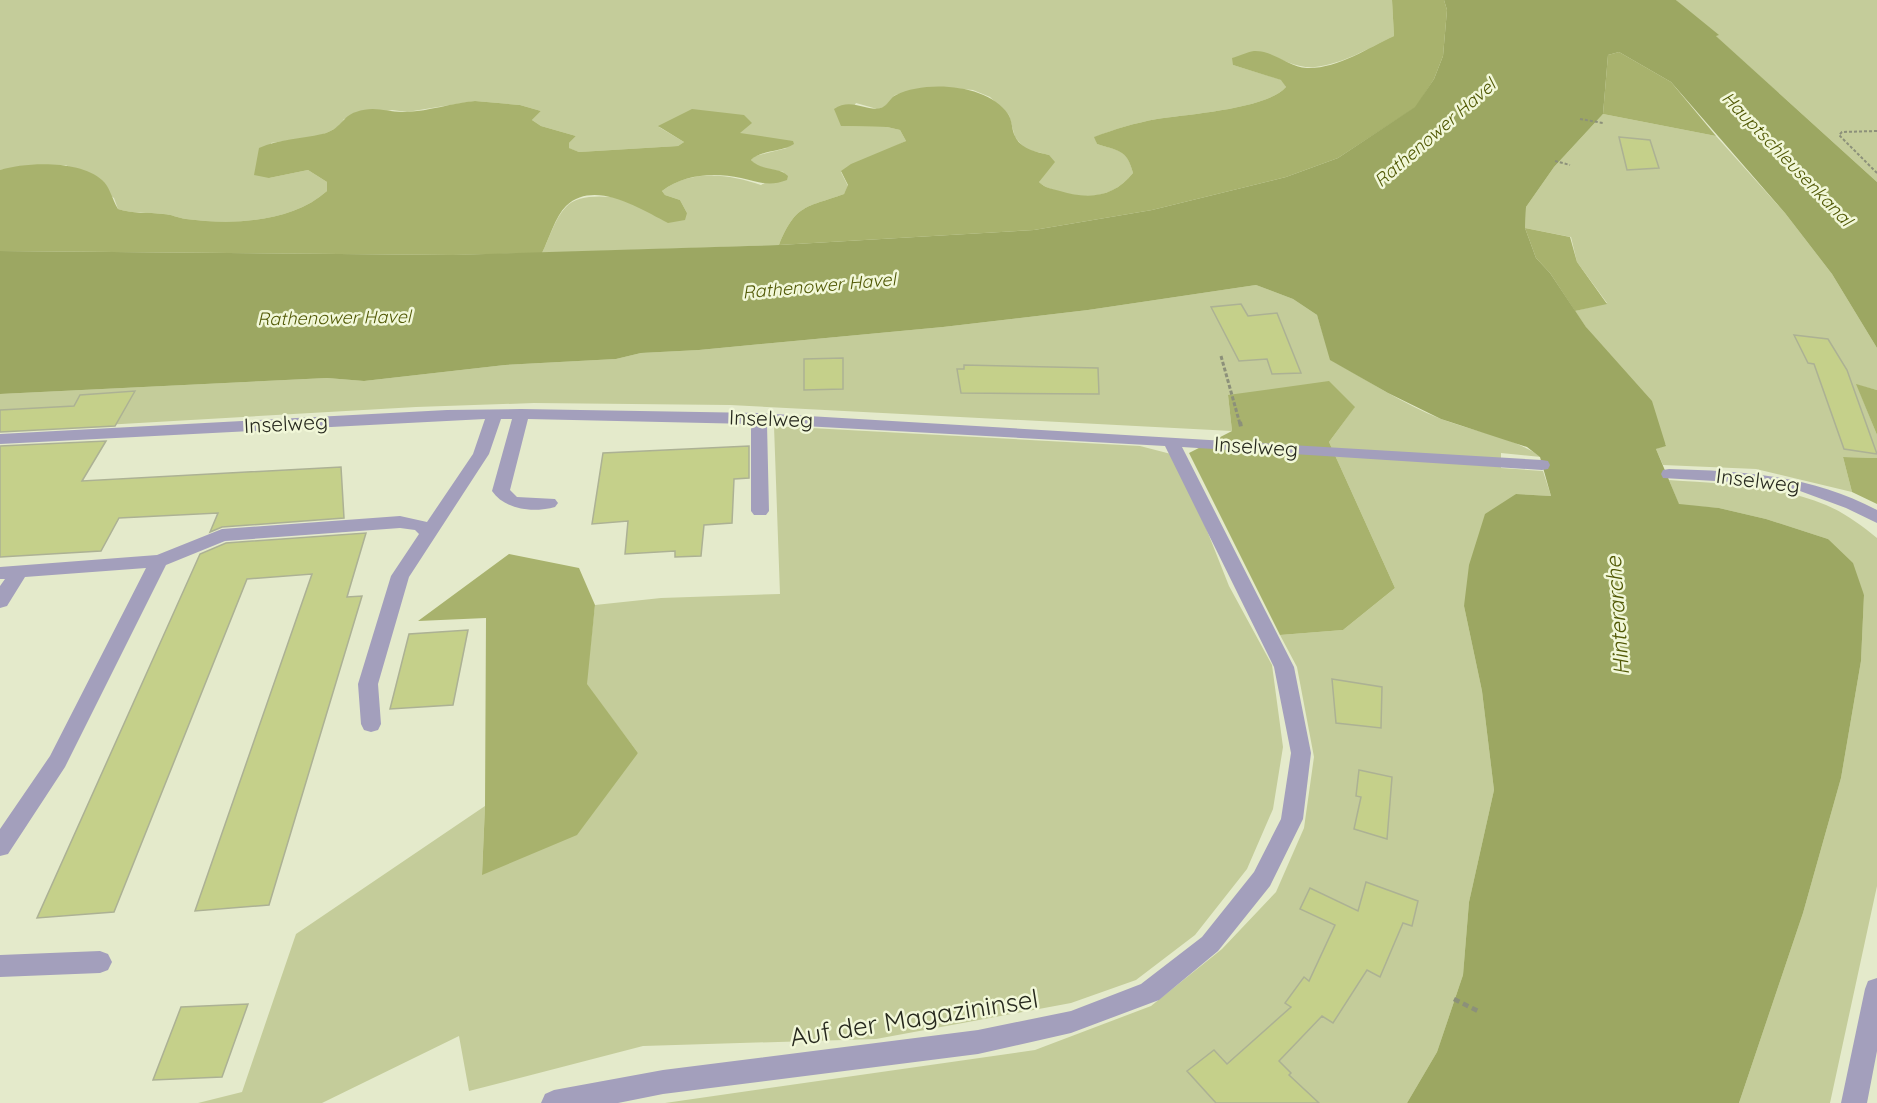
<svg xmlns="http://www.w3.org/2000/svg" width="1877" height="1103" font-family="Quicksand,sans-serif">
<rect width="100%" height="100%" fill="#e4eacb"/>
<!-- green -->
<path fill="#c4cc9a" d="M0 0H1392L1394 36C1369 48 1343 64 1315 67 1293 70 1265 48 1253 52 1246 55 1239 61 1233 65L1282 80 1286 87C1267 109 1187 114 1157 119 1135 123 1115 129 1095 137L1097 144C1119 151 1127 149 1133 173 1114 197 1089 200 1060 192 1052 189 1045 188 1039 182L1049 155 1025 149 1015 137 1009 115 990 97 973 90 941 87 910 91 895 95 884 107 877 109 856 103 841 126 887 127 900 130 906 141 841 172 848 186 844 194C805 208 796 204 779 245L542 253C549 239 555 218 566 207 588 183 659 207 687 213L680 200 665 195 662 191C692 169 728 174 761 185L784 172 758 167 751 160 755 156 787 148 659 127 684 142 678 146 579 152 568 148 569 143 576 136 541 126 532 120 541 111 520 105 475 101 407 112 392 110 344 119C332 140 292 139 271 143L269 178 308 170 327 182V191C291 223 232 225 186 219 178 218 171 214 163 214 148 212 132 214 118 209L114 198 66 165H34L0 170Z
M1676 0H1877V182Z
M1603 114 1716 136 1785 213 1832 274 1877 348V390L1857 385 1877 435V458L1843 457 1852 492 1756 469 1663 465 1656 449 1666 445 1575 311 1607 303 1577 262 1571 237 1525 228 1526 207 1554 167Z
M1256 285 1293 299 1317 315 1331 360C1367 380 1403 404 1441 419 1475 432 1511 436 1541 457L1501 453V468L1543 471 1551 496 1516 494 1464 606 1482 691 1494 790 1469 902 1463 975 1437 1052 1407 1103H665L1035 1050 1151 1006 1222 949 1276 892 1304 828 1314 757 1297 667 1280 635 1343 630 1395 588 1329 442 1354 408 1228 395 1232 431 730 405 534 403 416 407 0 431V394L327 378 364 381 505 365 616 359 641 353 699 350 943 327 1088 310Z
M774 426 1140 446 1171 454 1206 528 1229 586 1272 665 1283 747 1273 809 1247 869 1195 935 1136 980 1071 1003 876 1039 643 1046 469 1091 459 1036 322 1103H198L242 1092 296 934 485 806 482 874 638 753 586 684 595 605 661 598 780 594Z
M1669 480C1721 484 1777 484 1826 505 1845 513 1861 525 1877 538V886L1830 1103H1739L1803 913 1841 778 1861 661 1864 595 1828 539 1766 519 1719 508 1679 505Z"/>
<!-- forest -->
<path fill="#a8b26d" d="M1392 0H1444L1447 10 1443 56 1434 79 1416 107 1338 158 1286 177 1152 210 1034 230 779 245C796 204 805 208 844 194L848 185 841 171 851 164 906 141 900 130 887 127 841 126 834 109C852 96 869 114 883 107 888 104 891 97 896 95 926 80 988 84 1008 114 1011 118 1012 126 1013 131 1018 149 1034 151 1049 155L1055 162 1039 182C1045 188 1052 189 1060 191 1089 200 1114 197 1133 173 1127 149 1118 151 1097 144L1094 137C1115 129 1135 123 1157 119 1187 114 1267 109 1286 87L1281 80 1233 65 1232 58C1239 56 1247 52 1254 51 1273 50 1288 67 1307 68 1337 69 1368 48 1394 36Z
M1619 52 1671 82 1716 136 1603 114 1608 55Z
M475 101 520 105 541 111 532 120 541 126 576 136 569 143V148L579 152 678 146 684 142 658 126 692 109 744 115 752 123 740 133 793 141 794 144C781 152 761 150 751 160 763 172 778 166 788 176L787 180C769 187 759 182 741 178 714 172 684 174 662 191L665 195 680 200 687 213 685 220 668 223C640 209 595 179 566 206 555 217 549 239 542 253L453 255 0 251V170C26 162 80 160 102 180 110 187 112 199 118 209 132 214 148 212 163 214 171 214 178 218 186 219 232 225 291 223 327 191V182L308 170 269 178 254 175 259 148C279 139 301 139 322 134 341 130 342 116 356 112 376 105 387 113 406 112 430 111 452 103 475 101Z
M1525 228 1570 237 1577 262 1607 304 1575 311 1550 273 1536 258Z
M1329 381 1355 407 1329 442 1395 588 1343 630 1280 635 1189 453 1232 431 1228 395Z
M1856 384 1877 390V435Z
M1843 457 1877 458V504L1852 492Z
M509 554 579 568 595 605 587 684 638 753 577 835 482 875 485 806 486 618 418 621Z"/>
<!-- water -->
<path fill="#9ca762" d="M1444 0H1676L1719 35 1716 36 1877 182V348L1832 274 1785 213 1671 82 1619 52 1608 55 1603 114 1554 167 1526 207 1525 228 1536 258 1550 273 1586 327 1652 401 1666 446 1656 449 1679 504 1719 508 1766 519 1828 539 1853 563 1864 595 1861 661 1841 778 1803 913 1739 1103H1407L1437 1052 1463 975 1469 902 1494 790 1482 691 1464 606 1469 565 1485 514 1516 494 1551 496 1540 457 1527 447 1441 419 1388 393 1330 360 1317 315 1293 299 1256 285 1088 310 943 327 699 350 641 353 616 359 505 365 364 381 327 378 0 394V251L453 255 779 245 1034 230 1152 210 1286 177 1338 158 1415 107 1434 79 1443 56 1447 10Z"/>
<!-- building -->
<path fill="#c5d08a" stroke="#acb194" stroke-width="1.5" d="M1619 137 1650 140 1659 168 1627 170Z
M1241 304 1248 316 1277 313 1301 373 1272 374 1267 359 1239 361 1211 307Z
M1794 335 1828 339 1847 370 1877 454 1844 449 1814 364 1808 363Z
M843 358V389L804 390V359Z
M964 365 1098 368 1099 394 961 393 957 369H964Z
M135 391 115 426 0 432V410L74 406 80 395Z
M106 441 82 481 341 467 344 518 222 527 210 532 218 513 119 518 101 551 0 557V446Z
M749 446V478L734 479 732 523 704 525 701 556 675 557V551L625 554 628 521 592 524 603 453Z
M366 533 347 597 362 596 269 905 195 911 312 574 247 579 114 912 37 918 200 554 226 543Z
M468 630 453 705 390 709 409 634Z
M1332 679 1382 687 1381 728 1336 723Z
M1359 770 1392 777 1387 839 1354 829 1361 797 1356 796Z
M1366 882 1418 901 1412 926 1403 923 1380 977 1367 970 1333 1023 1322 1016 1279 1061 1291 1073 1289 1075 1319 1103H1216L1187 1071 1214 1050 1227 1064 1291 1007 1285 1003 1304 977 1309 981 1335 925 1300 909 1310 888 1358 911Z
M248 1004 222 1077 153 1080 181 1007Z"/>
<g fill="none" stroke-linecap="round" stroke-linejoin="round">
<!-- path-far3 -->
<path stroke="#8c907a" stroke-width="2" stroke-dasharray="3 2" stroke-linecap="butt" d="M1580 119 1603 123
M1877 131 1842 132 1839 135 1877 173
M1555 161 1570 165"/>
<!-- path-far2 -->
<path stroke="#8c907a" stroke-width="3" stroke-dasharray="4 2" stroke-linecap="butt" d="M1221 356 1240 424"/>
<!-- path-far1 -->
<path stroke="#8c907a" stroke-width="4" stroke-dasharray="4.5 3" stroke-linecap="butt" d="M1240 422 1241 427"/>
<!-- path -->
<path stroke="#8c907a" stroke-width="4.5" stroke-dasharray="6 4" stroke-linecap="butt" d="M1454 999 1480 1012"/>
<!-- minor -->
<path fill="#a39fbc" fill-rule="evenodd" d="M521 409 759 413 1542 460 1548 461 1550 465 1548 469 1542 470 1182 447 1294 667 1311 753 1303 819 1270 886 1218 951 1159 1000 1071 1033 978 1054 663 1094 618 1103H541L545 1094 554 1090 663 1070 978 1030 1071 1011 1141 984 1202 937 1254 872 1281 819 1291 753 1274 667 1165 446 767 424 769 511 766 515H754L751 511V424L528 419 510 490 517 497 555 499 558 503 555 507C534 513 505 510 492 491L512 419H501L489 454 409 577 378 684 381 724 378 730 371 732 364 730 361 724 358 684 391 576 419 534 415 530 400 528 225 541 166 565 65 767 8 854 0 856V829L50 756 146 568 25 577 7 606 0 608V586L5 579H0V567L157 555 222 529 400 516 427 522 473 454 485 419 0 444V434L447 410Z
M1669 469C1742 471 1811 475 1877 510V523L1846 508 1800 491 1750 483 1663 478 1661 474 1663 470Z
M100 951 108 954 112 962 108 970 100 973 0 977V955Z
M1877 978V1051L1867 1103H1841L1865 989 1868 981Z"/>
</g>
<g text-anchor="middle" stroke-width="5" stroke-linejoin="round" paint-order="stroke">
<!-- far-water labels -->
<g font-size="18" font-style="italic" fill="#505804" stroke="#f1f7d8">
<text transform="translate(1435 133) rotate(-41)" y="6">Rathenower Havel</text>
<text transform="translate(1787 159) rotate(46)" y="6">Hauptschleusenkanal</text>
<text transform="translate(819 286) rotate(-5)" y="6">Rathenower Havel</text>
<text transform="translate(334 318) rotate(-1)" y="6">Rathenower Havel</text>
</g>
<!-- street labels -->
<g font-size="21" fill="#27291e" stroke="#f1f7d8">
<text transform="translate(771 419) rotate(2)" y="7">Inselweg</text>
<text transform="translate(286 424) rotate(-3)" y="7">Inselweg</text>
<text transform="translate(1256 447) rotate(4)" y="7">Inselweg</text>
<text transform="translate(1758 481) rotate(7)" y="7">Inselweg</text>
</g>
<!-- water labels -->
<g font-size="22" font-style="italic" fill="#505804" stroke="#f1f7d8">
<text transform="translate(1617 616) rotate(-94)" y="8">Hinterarche</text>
</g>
<!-- near-street labels -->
<g font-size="26" fill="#27291e" stroke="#f1f7d8">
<text transform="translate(914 1018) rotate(-9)" y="9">Auf der Magazininsel</text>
</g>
</g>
</svg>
